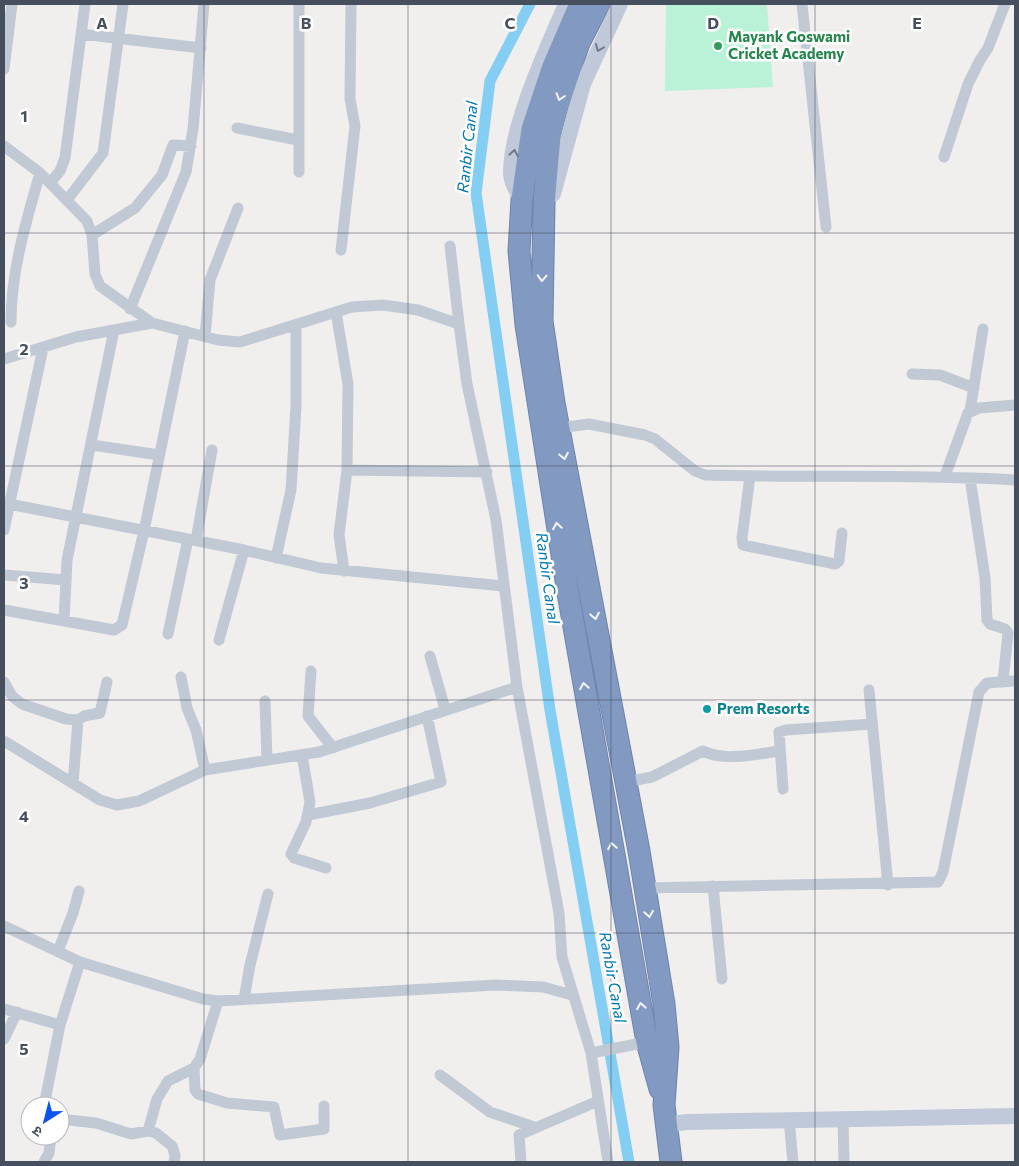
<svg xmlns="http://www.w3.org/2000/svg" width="1019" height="1166" font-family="Commissioner,'Noto Sans Devanagari',sans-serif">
<rect width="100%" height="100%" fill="#f1eeee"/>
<!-- green -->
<path fill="#b9f2d6" d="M666 4H767L773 87 665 91Z"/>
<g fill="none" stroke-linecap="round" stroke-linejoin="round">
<!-- canal -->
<path stroke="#83cef2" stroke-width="11" d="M530 4 490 81 476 193 550 710 629 1162"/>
<!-- highway casing -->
<g stroke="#6e84ad" stroke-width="23">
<path id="highway" d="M580 4 552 69 532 129 522 199 519 251 526 325 568 593 647 1042 660 1089
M599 4 579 43 556 111 550 136 544 204 542 321 554 403 639 851 664 1004 668 1047 664 1105 671 1162"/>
</g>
<!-- street -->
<path stroke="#c1c9d4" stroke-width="11" d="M802 4 826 227
M81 34 201 48
M4 69 12 4
M237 128 298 140
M4 146 40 173 87 221 92 235 95 274 100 286 152 323 218 340 240 342 352 307 383 305 418 310 459 324 467 384 496 520 517 687 559 913 562 957 591 1053 608 1162
M944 157 968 84 980 60 988 48 1005 4
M299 172V4
M50 183 60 171 65 158 85 4
M67 200 103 153 123 4
M92 235 135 208 162 175 173 145 191 146
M450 246 459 324
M341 250 355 126 350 99 351 4
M130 309 186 172 193 129 204 4
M336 312 348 384 347 470
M11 322C11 271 26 222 40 173
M205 336 210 280 238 208
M4 359 76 337 152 323
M912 374 940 375 974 388
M970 411 983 329
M559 428 589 424 645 435 655 439 695 471 705 475C809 478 912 474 1015 480
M92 445 159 455
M750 476 742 538 743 545 835 564 839 561 842 533
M945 476 968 413 979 408 1015 405
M970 478 985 578 987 620 990 624 1005 629 1008 633 1003 681
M4 503 244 550 321 568 503 586
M4 530 43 348
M196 540 212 450
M276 558 291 490 296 406V325
M344 571 339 535 347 470 487 472
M4 575 66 580
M4 610 114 630 122 625 144 531 185 331
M64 621 67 560 114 330
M168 634 188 539
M219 640 244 550
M430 656 445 709
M311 671 308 716 333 748
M181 677 187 708 196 730 205 770
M4 682 12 696 22 704 66 719 78 720 84 716 100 713 107 682
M869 690 888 885
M265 701 267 759
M4 741 100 800 117 805 139 801 205 770 319 752 517 687
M302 755 310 802 306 822 291 854 294 858 326 868
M626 782 652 777 703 751C725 762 756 754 780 751
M73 783 78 720
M783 789 779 732 786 730 872 724
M308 815 370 803 441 782 427 716
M713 886 722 979
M645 888 938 882 943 872 979 692 987 683 1015 681
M4 926 80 962 203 999 218 1001 496 985 543 987 572 995
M58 951 73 913 79 891
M244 999 250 965 268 894
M4 1009 60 1025 80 962
M4 1039 17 1012
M591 1053 647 1042
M194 1068 195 1090 198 1094 227 1103 274 1107 280 1135 324 1129V1106
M440 1075 490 1112 534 1127
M44 1106 60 1025
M60 1119 96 1123 131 1134 148 1131 156 1133 172 1146 175 1155 174 1162
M789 1119 793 1162
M843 1119 844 1162
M148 1131 157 1099 168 1081 194 1068 200 1059 218 1001
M44 1162 49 1153 51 1136
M521 1162 519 1135 598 1101"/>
<!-- secondary -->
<path stroke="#bfc9d9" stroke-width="16" d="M553 194 583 84 620 4
M522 199C516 190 511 182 511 171 512 123 547 49 566 4
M665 1125 687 1122 1015 1116"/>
<!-- highway -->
<use href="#highway" stroke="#8299c1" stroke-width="21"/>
</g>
<!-- one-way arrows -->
<defs><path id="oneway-chevron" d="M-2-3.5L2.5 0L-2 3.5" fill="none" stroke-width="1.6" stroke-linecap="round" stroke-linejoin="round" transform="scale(1.25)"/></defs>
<g stroke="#707a88">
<use href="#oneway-chevron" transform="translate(599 48) rotate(113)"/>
<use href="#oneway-chevron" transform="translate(514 153) rotate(-81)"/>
</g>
<g stroke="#f2f5f9">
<use href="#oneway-chevron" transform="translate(560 97) rotate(108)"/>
<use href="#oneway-chevron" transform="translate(542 278) rotate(92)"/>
<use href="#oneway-chevron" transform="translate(564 456) rotate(79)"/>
<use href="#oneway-chevron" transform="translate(557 526) rotate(-99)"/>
<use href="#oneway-chevron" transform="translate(595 616) rotate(79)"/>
<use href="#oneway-chevron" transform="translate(584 686) rotate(-100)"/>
<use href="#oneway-chevron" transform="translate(612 846) rotate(-100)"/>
<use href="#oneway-chevron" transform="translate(649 914) rotate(81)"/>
<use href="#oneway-chevron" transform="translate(641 1006) rotate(-100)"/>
</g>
<!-- grid -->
<path fill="none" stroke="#454f5d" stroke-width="1" stroke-opacity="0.55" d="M204 4V1162M408 4V1162M611 4V1162M815 4V1162M4 233H1015M4 466H1015M4 700H1015M4 933H1015"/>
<!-- markers -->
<circle fill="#2e9e5b" stroke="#fff" stroke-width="2" cx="718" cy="46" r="5"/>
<circle fill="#0f9aa8" stroke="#fff" stroke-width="2" cx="707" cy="709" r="5"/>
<g text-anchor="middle" stroke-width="5" stroke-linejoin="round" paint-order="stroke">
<!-- leisure labels -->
<g font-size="15" font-weight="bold" fill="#27864d" stroke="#fff" text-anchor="start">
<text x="728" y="42">Mayank Goswami<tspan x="728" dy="17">Cricket Academy</tspan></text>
</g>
<!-- culture labels -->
<g font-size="15" font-weight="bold" fill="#0d838f" stroke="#fff" text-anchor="start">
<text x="717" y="714">Prem Resorts</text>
</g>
<!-- water labels -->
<g font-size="16" font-style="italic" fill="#0279b3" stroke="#fff">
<text transform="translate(467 147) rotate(-84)" y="6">Ranbir Canal</text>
<text transform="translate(548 578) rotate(82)" y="6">Ranbir Canal</text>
<text transform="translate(613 977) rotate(80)" y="6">Ranbir Canal</text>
</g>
</g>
<g font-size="16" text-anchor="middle" font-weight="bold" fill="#454f5d" stroke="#fff" stroke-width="5" stroke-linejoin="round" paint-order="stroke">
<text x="102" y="29">A</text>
<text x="306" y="29">B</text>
<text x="510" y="29">C</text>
<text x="713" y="29">D</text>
<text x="917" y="29">E</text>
<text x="24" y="122">1</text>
<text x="24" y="355">2</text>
<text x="24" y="589">3</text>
<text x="24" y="822">4</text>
<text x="24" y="1055">5</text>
</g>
<!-- border -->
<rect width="1019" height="1166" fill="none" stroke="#454f5d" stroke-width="10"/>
<!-- north arrow -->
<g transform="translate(45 1121) rotate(216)"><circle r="24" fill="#ffffff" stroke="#b5b9be"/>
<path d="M0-4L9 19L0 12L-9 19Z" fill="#0c54ed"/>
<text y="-8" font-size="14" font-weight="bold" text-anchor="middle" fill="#454f5d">उ</text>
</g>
</svg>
